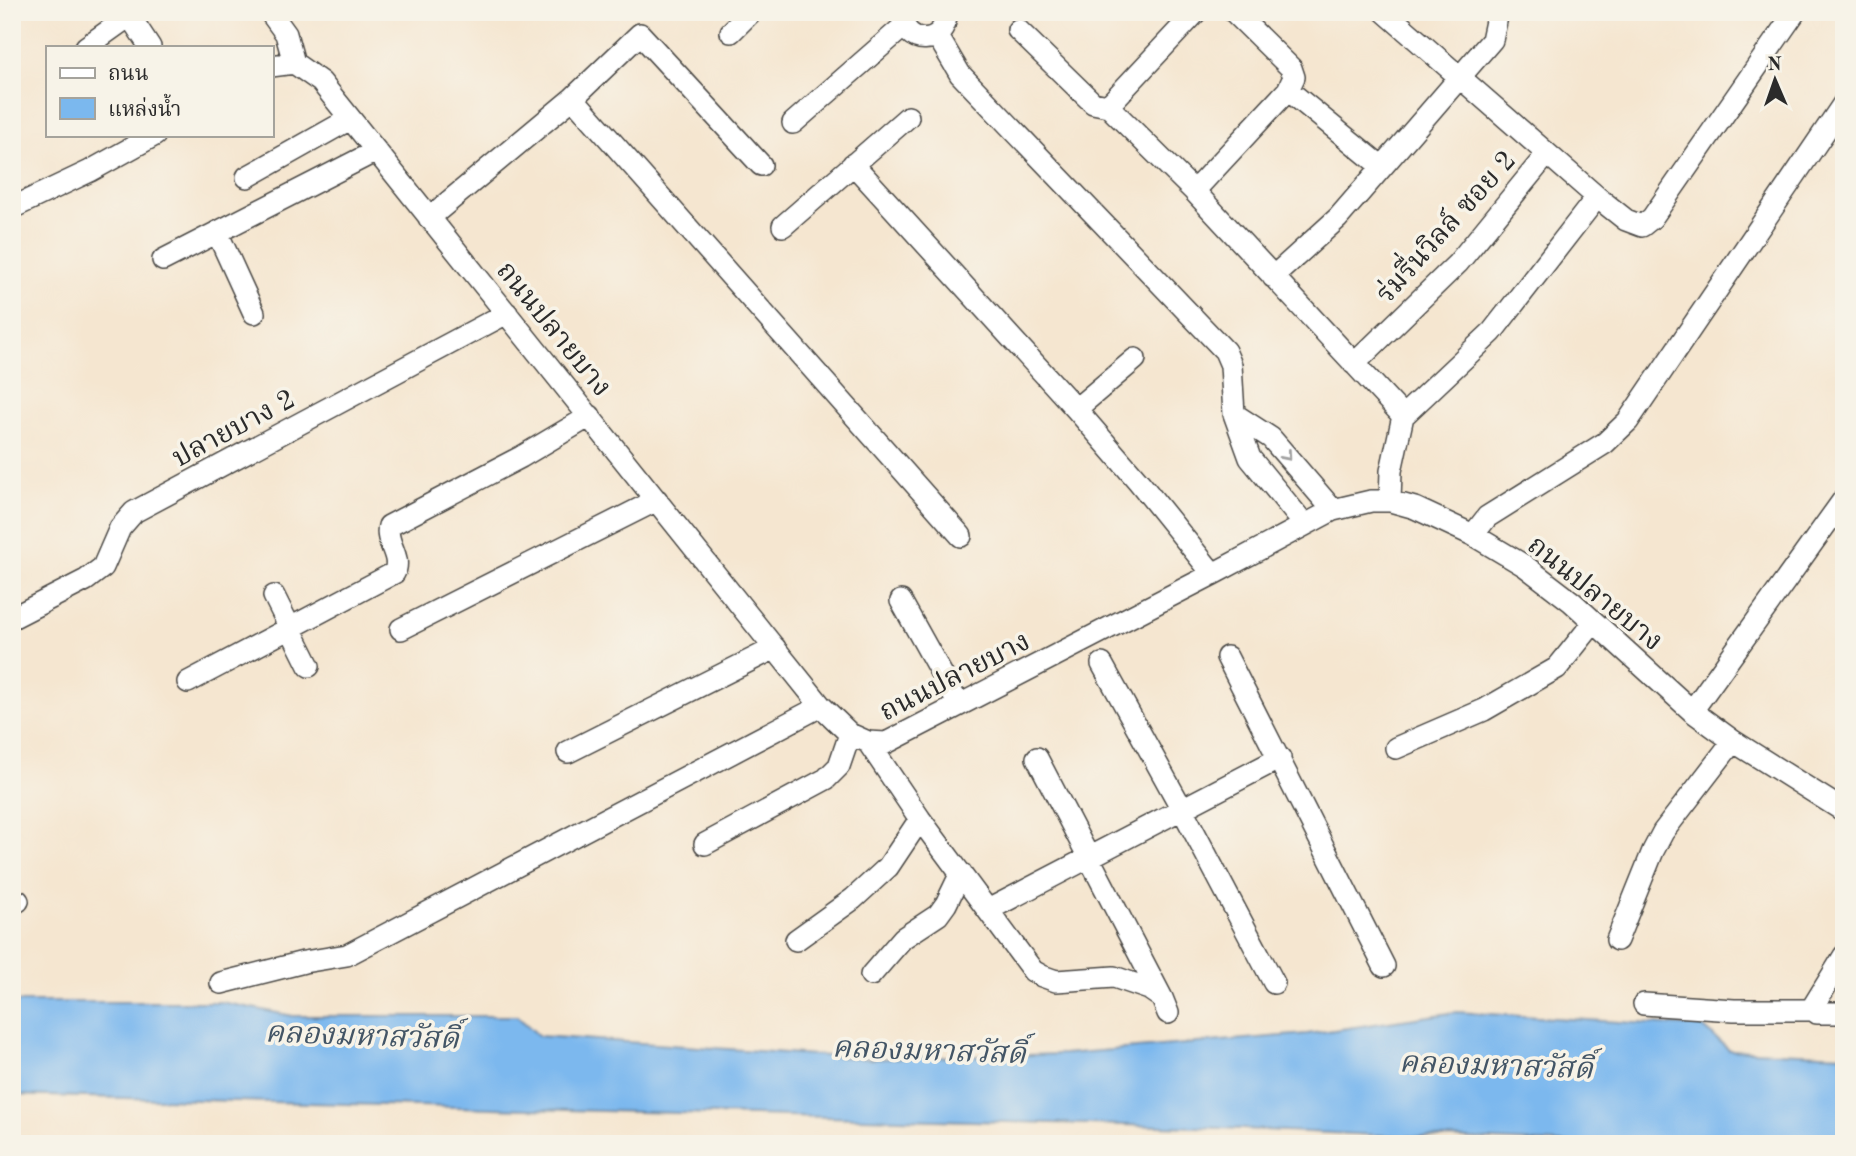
<svg xmlns="http://www.w3.org/2000/svg" width="1856" height="1156" font-family="'Old Standard TT','Noto Serif Thai',serif">
<rect width="100%" height="100%" fill="#f7f3e8"/>
<filter id="ink" filterUnits="userSpaceOnUse"><feTurbulence type="fractalNoise" baseFrequency=".0143" numOctaves="2"/><feDisplacementMap in="SourceGraphic" scale="14" xChannelSelector="R" yChannelSelector="G"/><feConvolveMatrix kernelMatrix="1 2 1 2 8 2 1 2 1" color-interpolation-filters="sRGB"/></filter>
<filter id="wash" filterUnits="userSpaceOnUse"><feTurbulence type="fractalNoise" baseFrequency=".00686" numOctaves="4" result="noise"/><feDisplacementMap in="SourceGraphic" scale="28" xChannelSelector="R" yChannelSelector="G"/><feGaussianBlur stdDeviation="1.57" result="paint"/><feColorMatrix in="noise" values="0 0 0 0 0 0 0 0 0 0 0 0 0 0 0 0 0 1.4 0 .05"/><feComposite in="paint" operator="in"/></filter>
<g filter="url(#wash)">
<rect width="100%" height="100%" fill="#f5e6d0"/>
<!-- water -->
<path fill="#7bb8ee" stroke="#53728c" stroke-width="2" d="M12 1002H221L293 1016H517L539 1036 872 1059 1064 1054 1307 1034 1457 1012 1685 1026 1701 1025 1729 1050 1844 1055V1144H1581L1197 1127 12 1095Z"/>
</g>
<g filter="url(#ink)">
<g fill="none" stroke-linecap="round" stroke-linejoin="round">
<!-- minor casing -->
<g stroke="#494744" stroke-width="24">
<path id="minor" d="M127 12 150 47
M270 12 286 34 294 63
M1385 12 1597 197 1626 220 1642 226 1652 218 1795 12
M902 14C903 48 948 46 946 12
M1018 30 1093 103 1108 106 1194 191 1403 416
M731 32 751 12
M937 35 960 74 1225 351 1231 365 1234 414 1250 458 1305 525
M86 47 135 12
M271 66 294 63 321 82 821 706 850 734 868 742 886 743 1213 574 1333 510 1371 501H1390L1415 508 1473 535 1525 566 1572 602 1692 711 1733 741 1844 811
M1288 90 1382 167
M573 98 961 536
M1108 106 1196 12
M793 123 904 26
M853 164 1076 409 1139 482 1213 574
M247 177 350 119
M1194 191 1288 90 1294 77 1291 68 1234 12
M12 208 90 171 155 135
M429 218 573 98 640 34 761 165
M783 226 908 117
M217 232 254 313
M163 260 376 151
M1273 277 1338 218 1492 40 1498 12
M1354 364 1458 263 1547 154
M1076 409 1135 359
M1234 414 1271 438 1333 510
M1403 416 1492 332 1597 197
M1390 501 1391 471 1403 416
M1473 535 1487 517 1605 443 1628 421 1844 103
M274 596 309 666
M901 601 959 705
M12 618 86 580 103 567 120 528 134 512 507 313
M401 629 657 500
M1227 657 1384 966
M1102 664 1182 809 1274 983
M188 682 394 573C403 557 384 542 389 526L521 457 590 416
M1692 711 1844 499
M868 742 920 819 1033 971 1042 976 1056 981 1114 977 1149 989 1162 998 1168 1013
M1396 748 1484 710 1557 668 1594 622
M568 752 775 648
M1037 758 1162 998
M705 844 826 779 839 766 850 734
M12 904 18 901
M988 910 1280 758
M796 940 853 899 888 867 920 819
M1617 940 1653 851 1663 832 1733 741
M871 975 903 938 938 915 946 904 961 873
M221 983 304 962 347 955 821 706
M1644 1004 1734 1010H1814L1817 1013H1844
M1814 1010V1005L1844 956"/>
</g>
<!-- minor -->
<use href="#minor" stroke="#fff" stroke-width="21"/>
</g>
<!-- one-way arrows -->
<defs><path id="oneway-chevron" d="M-2-3.5L2.5 0L-2 3.5" fill="none" stroke-width="1.6" stroke-linecap="round" stroke-linejoin="round" transform="scale(1.75)"/></defs>
<use stroke="#a0a0a0" href="#oneway-chevron" transform="translate(1287 456) rotate(49)"/>
</g>
<g text-anchor="middle" stroke-width="7" stroke-linejoin="round" paint-order="stroke">
<!-- street labels -->
<g font-size="28" fill="#2b2b2b" stroke="#f7f3e8">
<text transform="translate(1445 226) rotate(-48)" y="10">ร่มรื่นวิลล์ ซอย 2</text>
<text transform="translate(555 328) rotate(51)" y="10">ถนนปลายบาง</text>
<text transform="translate(233 427) rotate(-28)" y="10">ปลายบาง 2</text>
<text transform="translate(1596 592) rotate(39)" y="10">ถนนปลายบาง</text>
<text transform="translate(954 675) rotate(-27)" y="10">ถนนปลายบาง</text>
</g>
<!-- water labels -->
<g font-size="30" font-style="italic" fill="#435566" stroke="#f7f3e8">
<text transform="translate(362 1035) rotate(2)" y="10">คลองมหาสวัสดิ์</text>
<text transform="translate(929 1050) rotate(2)" y="10">คลองมหาสวัสดิ์</text>
<text transform="translate(1496 1065) rotate(2)" y="10">คลองมหาสวัสดิ์</text>
</g>
</g>
<!-- margin -->
<rect width="1856" height="1156" fill="none" stroke="#f7f3e8" stroke-width="42"/>
<!-- legend -->
<rect x="46" y="46" width="228" height="91" fill="#f7f3e8" stroke="#a5a39c" stroke-width="2"/>
<rect x="60" y="68" width="35" height="10" fill="#ffffff" stroke="#a5a39c" stroke-width="2"/>
<text x="108" y="80" font-size="21" fill="#2b2b2b">ถนน</text>
<rect x="60" y="98" width="35" height="21" fill="#7bb8ee" stroke="#a5a39c" stroke-width="2"/>
<text x="108" y="116" font-size="21" fill="#2b2b2b">แหล่งน้ำ</text>
<!-- north arrow -->
<g transform="translate(1775 80) rotate(358)" stroke="#f7f3e8" stroke-width="5" paint-order="stroke">
<path d="M0-5L12 26L0 18L-12 26Z" fill="#2b2b2b"/>
<text y="-10" font-size="19" font-weight="bold" text-anchor="middle" fill="#2b2b2b">N</text>
</g>
</svg>
